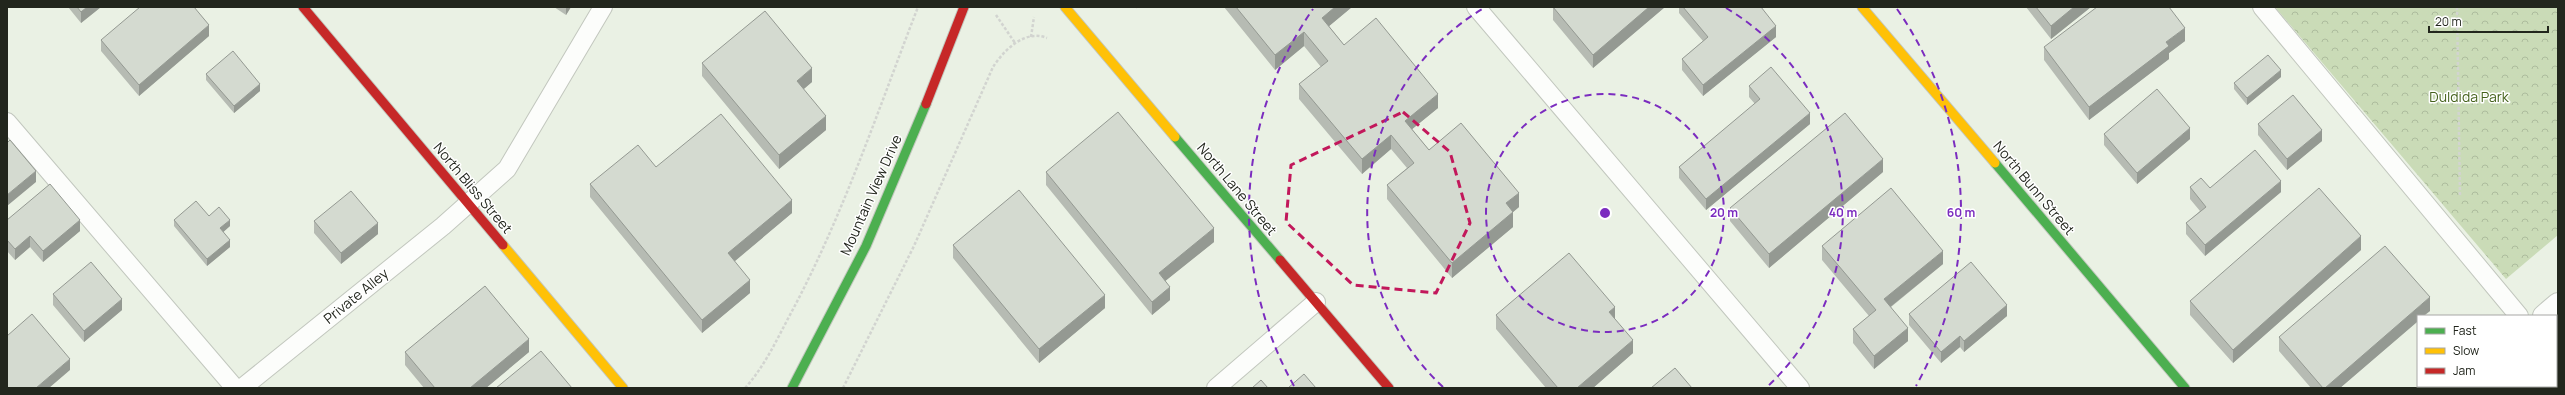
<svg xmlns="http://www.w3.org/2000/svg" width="2565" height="395" font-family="Manrope,sans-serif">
<defs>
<pattern id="park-crowns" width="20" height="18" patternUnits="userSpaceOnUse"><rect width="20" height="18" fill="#cadbb7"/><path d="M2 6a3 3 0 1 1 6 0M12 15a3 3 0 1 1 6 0" fill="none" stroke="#adbc9d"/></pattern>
</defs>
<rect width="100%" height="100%" fill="#eaf1e4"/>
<!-- park -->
<path fill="url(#park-crowns)" d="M2275 7H2558V235L2506 279Z"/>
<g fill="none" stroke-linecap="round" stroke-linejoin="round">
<!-- lane casing -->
<g stroke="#c2c7be" stroke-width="20">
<path id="lane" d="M1476 7 1800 388
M2262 7 2519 316
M7 122 235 388
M2556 360 2558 363
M242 388 443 226 507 169 603 7
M1216 388 1316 302"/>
</g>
<!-- street casing -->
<g stroke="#c2c7be" stroke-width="24">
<path id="street" d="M2544 316 2558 304
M2457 388 2460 386"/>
</g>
<!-- fast casing -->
<g stroke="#c2c7be" stroke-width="11">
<path id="fast" d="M1175 137 1280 260
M1995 163 2185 388
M792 388 866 246 926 104"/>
</g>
<!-- slow casing -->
<g stroke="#c2c7be" stroke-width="11">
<path id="slow" d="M1065 7 1175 137
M1862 7 1995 163
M503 245 623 388"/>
</g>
<!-- jam casing -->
<g stroke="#c2c7be" stroke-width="11">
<path id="jam" d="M303 7 503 245
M926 104 964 7
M1280 260 1389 388"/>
</g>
<!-- path -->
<path stroke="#d2d4d0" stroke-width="2.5" stroke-dasharray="3 2" stroke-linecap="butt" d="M1136 7H1137
M2457 7 2460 196
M996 15 1015 43
M1031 37 1034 17
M745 388C765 366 777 339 791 313 843 216 878 110 918 7
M843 388 914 246 993 67C1004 50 1025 29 1047 38"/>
<!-- lane -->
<use href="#lane" stroke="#fcfdfb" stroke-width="18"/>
<!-- street -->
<use href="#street" stroke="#fcfdfb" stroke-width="22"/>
<!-- fast -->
<use href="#fast" stroke="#4caf50" stroke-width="9"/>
<!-- slow -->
<use href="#slow" stroke="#ffc107" stroke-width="9"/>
<!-- jam -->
<use href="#jam" stroke="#c62828" stroke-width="9"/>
</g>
<!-- wall -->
<path fill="#b6bbb3" d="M68 7H101L81 23Z
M554 7H571L566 15Z
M1224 7H1352L1329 26 1344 45 1438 108 1412 129 1429 150 1519 207 1513 212V227L1452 278 1387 199V185L1407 168 1391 149 1362 174 1299 99V84L1321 67 1304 46 1275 70Z
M1553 7H1665L1593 68 1553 20Z
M1679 7H1761L1776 37 1703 96 1682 70V59L1703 41 1679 13Z
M2026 7H2091L2051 39Z
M209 36 139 96 101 51V40Z
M2185 41 2169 53V59L2089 120 2044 60V47Z
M702 63 812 82 803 89 826 130 779 169 702 76Z
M206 74 260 91 234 113 206 80Z
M2281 77 2247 105 2234 89V83Z
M1749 86 1810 124 1706 210 1679 178V167L1755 104 1749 97Z
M2258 124 2322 141 2287 170 2258 135Z
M2104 134 2190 139 2137 184 2104 145Z
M656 167 792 213 734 261 750 293 702 333 590 197V184Z
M1046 172 1214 242 1165 281 1170 300 1152 315 1046 185Z
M1883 172 1769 268 1730 221V208Z
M2190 187 2210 188 2281 192 2205 256 2186 234V223L2200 211 2190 199Z
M209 216 230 226 223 232 230 247 207 266 174 226V220Z
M7 220 80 231 43 262 30 247 15 260 7 251Z
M314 221 378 234 341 264 314 233Z
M953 245 1105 308 1039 363 953 258Z
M1822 246 1943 264 1891 307 1908 341 1874 369 1853 343V329L1869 316 1822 260Z
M2361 250 2233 363 2190 315V301Z
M53 294 122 310 84 342 53 305Z
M2430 311 2340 388H2311L2279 351V337Z
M1909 314 2007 316 1964 352 1960 347 1941 363 1909 325Z
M1496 315 1615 319 1633 353 1593 388H1546L1496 329Z
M405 352H529L486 388H424L405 365Z"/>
<!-- shaded-wall -->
<path fill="#949992" d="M87 7H101L81 23V12Z
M566 7H571L566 15Z
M1335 7H1352L1322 32V18Z
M1649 7H1665L1593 68V55Z
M2074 7H2091L2051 39V26Z
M209 25V36L139 96V85Z
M1776 26V37L1703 96V85Z
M2185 28V41L2169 53V59L2089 120V107L2166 42Z
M1304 32V46L1275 70V55Z
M812 68V82L797 95V81Z
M2281 70V77L2247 105V98Z
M260 84V91L234 113V106Z
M1438 94V108L1405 135V121Z
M1810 113V124L1706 210V199Z
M826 116V130L779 169V155Z
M2190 128V139L2137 184V173Z
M2322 130V141L2287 170V159Z
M1391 135V149L1362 174V159Z
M1883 159V172L1769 268V254Z
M36 171V182L7 206V195Z
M2281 181V192L2205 256V245Z
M1519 193V207L1506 218V203Z
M792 200V213L728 267V253Z
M1513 212V227L1452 278V263Z
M80 220V231L43 262V251Z
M230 220V226L220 235V228Z
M378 223V234L341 264V253Z
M1214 228V242L1159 286V273Z
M30 236V247L15 260V249Z
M2361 236V250L2233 363V350Z
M230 240V247L207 266V259Z
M1943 251V264L1884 312V299Z
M750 280V293L702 333V320Z
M1170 287V300L1152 315V302Z
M1105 295V308L1039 363V349Z
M2430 297V311L2423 316H2418V321L2340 388H2325Z
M122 299V310L84 342V331Z
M2007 305V316L1964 352V341Z
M1615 307V320L1609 312Z
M1908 328V341L1874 369V356Z
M1960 336V347L1941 363V352Z
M529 339V352L486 388H470Z
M1633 340V353L1593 388H1577Z
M70 359V370L49 388H36Z"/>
<!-- building -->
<path fill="#d4dad0" stroke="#949992" d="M77 7H87L81 12Z
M140 7H194L209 25 139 85 101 40Z
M1236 7H1335L1322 18 1344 45 1376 18 1438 94 1405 121 1429 150 1461 123 1519 193 1506 203 1513 212 1452 263 1387 185 1414 163 1391 135 1362 159 1299 84 1328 61 1304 32 1275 55Z
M1553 7H1649L1593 55Z
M1683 7H1761L1776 26 1703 85 1682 59 1708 37Z
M2036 7H2074L2051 26Z
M2097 7H2169L2185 28 2166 42 2169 46 2089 107 2044 47Z
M765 11 812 68 797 81 826 116 779 155 702 63Z
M233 51 260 84 234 106 206 74Z
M2268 55 2281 70 2247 98 2234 83Z
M1771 67 1810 113 1706 199 1679 167 1760 99 1749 86Z
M2157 89 2190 128 2137 173 2104 134Z
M2293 95 2322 130 2287 159 2258 124Z
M1118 112 1214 228 1159 273 1170 287 1152 302 1046 172Z
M1845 113 1883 159 1769 254 1730 208Z
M721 114 792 200 728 253 750 280 702 320 590 184 638 145 656 167Z
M10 140 36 171 7 195V143Z
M2255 150 2281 181 2205 245 2186 223 2206 207 2190 187 2201 178 2210 188Z
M50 184 80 220 43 251 30 236 15 249 7 240V220Z
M1891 188 1943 251 1884 299 1908 328 1874 356 1853 329 1876 310 1822 246Z
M2319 188 2361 236 2233 350 2190 301Z
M1019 190 1105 295 1039 349 953 245Z
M351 191 378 223 341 253 314 221Z
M196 201 209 216 219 207 230 220 220 228 230 240 207 259 174 220Z
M2385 246 2430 297 2325 388H2323L2279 337Z
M1569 253 1615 307 1609 312 1633 340 1577 388H1558L1496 315Z
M91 262 122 299 84 331 53 294Z
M1971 262 2007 305 1964 341 1960 336 1941 352 1909 314Z
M485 286 529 339 470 388H435L405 352Z
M32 314 70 359 36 388H7V336Z
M541 351 572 388H496Z
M1675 368 1692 388H1651Z
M1304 374 1316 388H1288Z
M1261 380 1268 388H1252Z
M2547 386H2553L2555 388H2545Z"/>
<!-- marked area -->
<path fill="none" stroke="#c2185b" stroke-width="3" stroke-dasharray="8 5" stroke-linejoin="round" d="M1403 112 1450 152 1470 223 1436 293 1353 285 1286 222 1291 165Z"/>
<!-- distance rings -->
<g fill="none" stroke="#7b2cbf" stroke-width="2" stroke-dasharray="7 5">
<circle cx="1605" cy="213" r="119"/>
<path d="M1443 387A238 238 0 0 1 1484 8M1726 8A238 238 0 0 1 1767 387"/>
<path d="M1294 386A356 356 0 0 1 1313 9M1897 9A356 356 0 0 1 1916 386"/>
</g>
<g text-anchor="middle" stroke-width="3" stroke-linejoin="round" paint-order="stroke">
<!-- park labels -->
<g font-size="14" fill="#45621c" stroke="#fff">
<text x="2469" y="102">Duldida Park</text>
</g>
<!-- street labels -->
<g font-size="14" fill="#22261d" stroke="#fff">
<text transform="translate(473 188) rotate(50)" y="5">North Bliss Street</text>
<text transform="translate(2034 188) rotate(50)" y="5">North Bunn Street</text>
<text transform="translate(1237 189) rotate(50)" y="5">North Lane Street</text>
<text transform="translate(871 195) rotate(-66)" y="5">Mountain View Drive</text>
<text transform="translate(356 296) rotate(-39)" y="5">Private Alley</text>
</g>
</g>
<circle cx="1605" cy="213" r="6" fill="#7b2cbf" stroke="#fff" stroke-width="2"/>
<g font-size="12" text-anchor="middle" font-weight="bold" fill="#7b2cbf" stroke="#fff" stroke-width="3" stroke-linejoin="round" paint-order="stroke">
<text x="1724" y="217">20 m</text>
<text x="1843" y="217">40 m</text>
<text x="1961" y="217">60 m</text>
</g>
<!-- border -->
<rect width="2565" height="395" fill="none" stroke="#22261d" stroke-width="16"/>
<!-- legend -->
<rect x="2417" y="315" width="140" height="72" fill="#ffffff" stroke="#a7a8a5"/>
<rect x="2425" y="328" width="20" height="6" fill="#4caf50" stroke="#a7a8a5"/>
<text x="2453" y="335" font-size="12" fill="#22261d">Fast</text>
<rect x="2425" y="348" width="20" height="6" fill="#ffc107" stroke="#a7a8a5"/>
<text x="2453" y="355" font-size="12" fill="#22261d">Slow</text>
<rect x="2425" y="368" width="20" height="6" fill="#c62828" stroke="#a7a8a5"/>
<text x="2453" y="375" font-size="12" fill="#22261d">Jam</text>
<!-- scale -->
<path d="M2429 26v6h119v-6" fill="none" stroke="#22261d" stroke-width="2"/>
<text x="2435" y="26" font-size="12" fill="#22261d" stroke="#ffffff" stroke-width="3" paint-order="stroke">20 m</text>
</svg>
